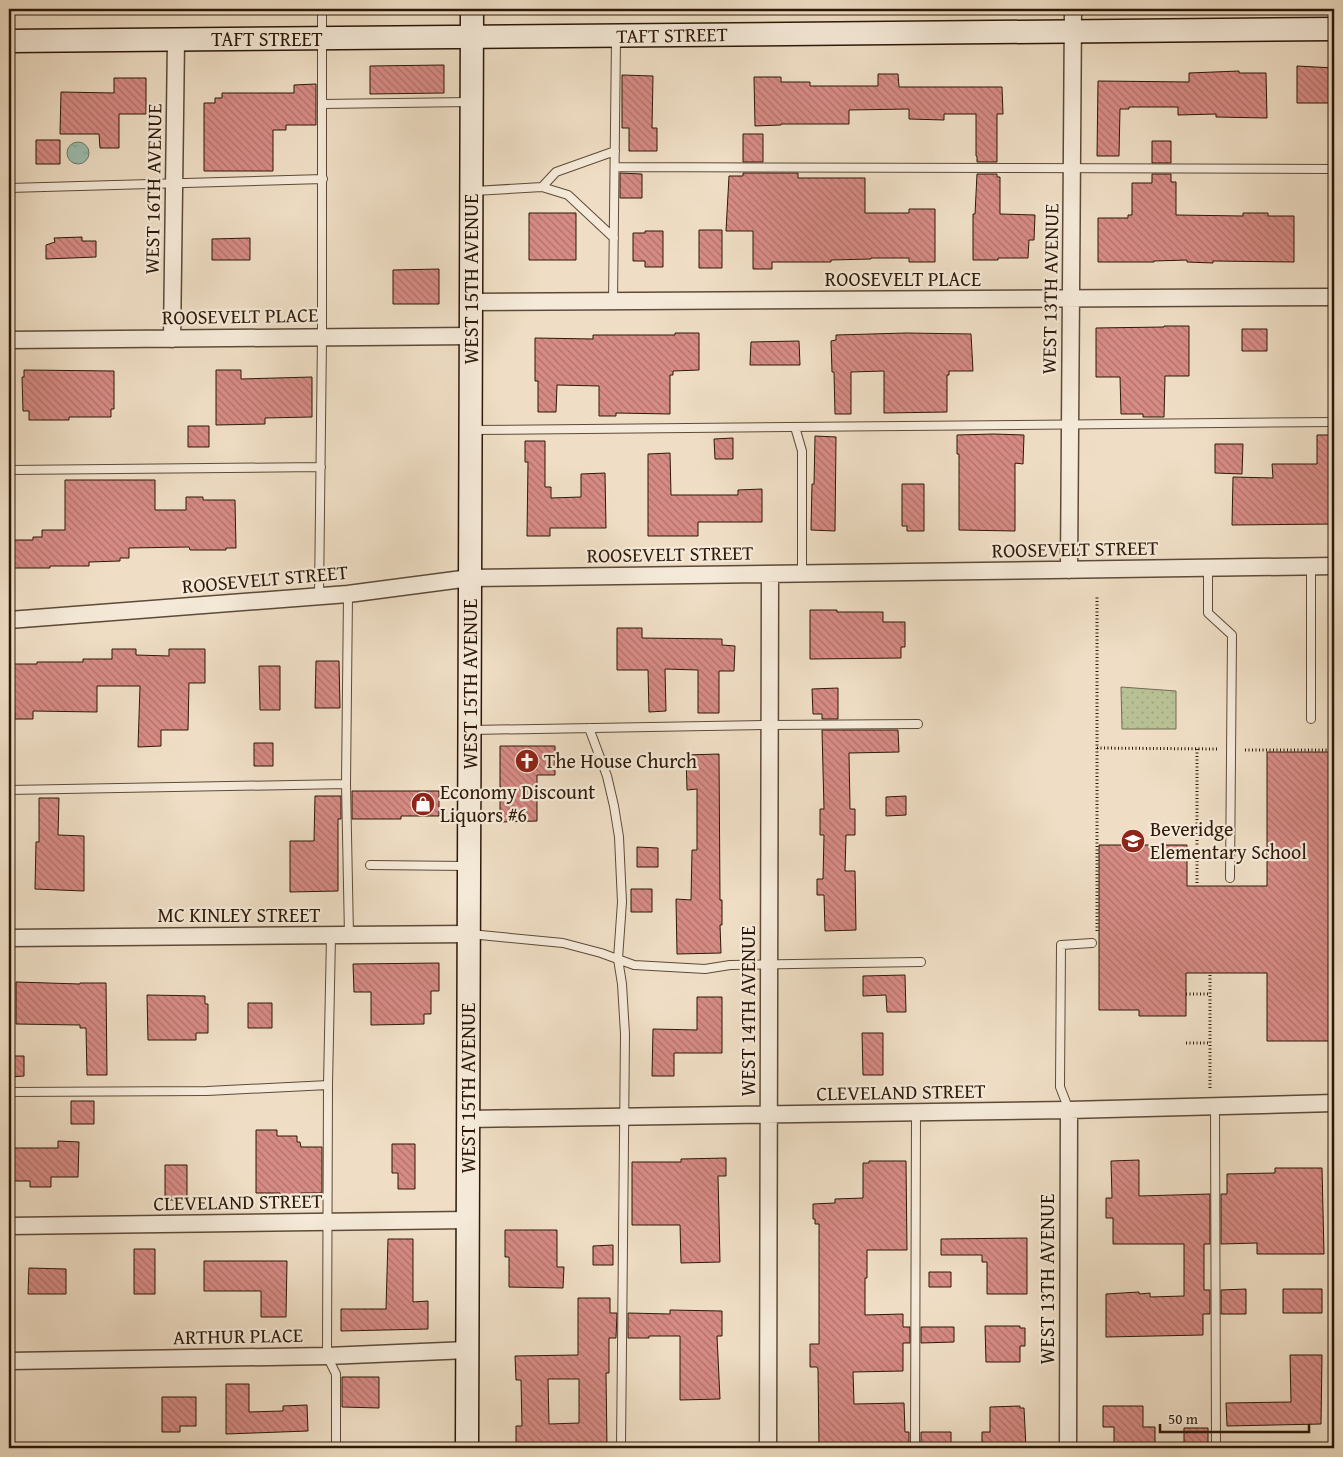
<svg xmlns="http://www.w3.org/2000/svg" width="1343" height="1457" font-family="'Gentium Book Plus',serif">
<defs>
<pattern id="park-dots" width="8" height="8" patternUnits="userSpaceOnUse" patternTransform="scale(1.25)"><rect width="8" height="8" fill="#b8c195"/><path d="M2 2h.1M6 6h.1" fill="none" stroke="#9ea57f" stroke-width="1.8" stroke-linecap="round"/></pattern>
<pattern id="water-ripples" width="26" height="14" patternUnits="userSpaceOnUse" patternTransform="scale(1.25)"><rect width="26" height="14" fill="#9bbdae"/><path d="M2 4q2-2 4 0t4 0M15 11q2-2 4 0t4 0" fill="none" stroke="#86a294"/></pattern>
<pattern id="building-back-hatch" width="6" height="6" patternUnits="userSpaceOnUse" patternTransform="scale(1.25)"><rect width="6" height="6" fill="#d78b85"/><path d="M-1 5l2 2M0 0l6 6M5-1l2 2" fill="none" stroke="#af716b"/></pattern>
</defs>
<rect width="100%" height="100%" fill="#efdec5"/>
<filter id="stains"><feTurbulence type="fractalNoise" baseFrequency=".004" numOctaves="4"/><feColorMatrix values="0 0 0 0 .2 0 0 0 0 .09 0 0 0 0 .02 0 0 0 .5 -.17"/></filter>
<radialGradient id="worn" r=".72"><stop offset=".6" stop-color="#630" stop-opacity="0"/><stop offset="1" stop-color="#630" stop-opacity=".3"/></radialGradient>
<!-- park -->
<path fill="url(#park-dots)" stroke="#726c4f" d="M1121 687 1176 691V729H1122Z"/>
<!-- water -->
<path fill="url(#water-ripples)" stroke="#6f7b6c" d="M67 153a11 11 0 1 1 22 0a11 11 0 1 1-22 0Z"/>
<!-- building -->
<path fill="url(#building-back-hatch)" stroke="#2d1809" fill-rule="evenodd" d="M444 65V93L370 94V66Z
M1297 66 1334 68V103H1297Z
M1239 71V73H1266L1267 118 1216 117V114L1178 115V107H1129V109H1120L1119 156H1097L1098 81 1189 82V73Z
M878 74H898L899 87H1002L1003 114H997V162H977V156H976V114H944V120L909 119V109L849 110V124H781V125L755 126 754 77H781V82H810V86H878Z
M622 75 653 76 652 128H657V151H629V128H622Z
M114 78H146V114H119V148H100L99 134H60L61 92 114 93Z
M316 84V125H286V130H273V171H204V103H215V98H222V93H294V85Z
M743 134H763V162H743Z
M36 140H60V164H36Z
M1152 141H1171V163H1152Z
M620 173 642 174V198H620Z
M743 173H798V178H865V213H909V209H935V262H909V258H871V259L831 260V262H772V269H753V231H726L729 176H743Z
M977 174H997V177H1000V214L1035 215 1034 240H1029L1028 258H998V260H973V214H975Z
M1152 174H1171V182H1176V215L1243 216V213H1268V216H1294V262L1213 261V263L1187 262V260L1154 261V262H1098V218H1128V215H1132V183H1152Z
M529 213H576V260H529Z
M699 230H722V268H699Z
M645 231H663V267H645V261H633V233H645Z
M82 237V241H96V257L46 259V245L55 242 54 238Z
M250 238V260H212V239Z
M439 269V304H393V270Z
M1164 326H1189V376H1165L1164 417H1143V414H1121L1120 377H1096V328L1164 327Z
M1242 329H1267V351H1242Z
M675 333H699V370L673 371V375H670V414L616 413V416H599V386L557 385 556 412H538V381H535V338L593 339V335H675Z
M906 333 971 334 973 371H949V375H947V412L884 413V371L851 372V414H835L834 372H832L831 341 836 340V335Z
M799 341 800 365H750L751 342Z
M24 370 114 371V409H111V417H69V420H29V411H23L22 377H24Z
M216 370H241V379L312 377V417L265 418V424L216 425Z
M188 426H209V447H188Z
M994 434 1024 435 1023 464 1015 463V531L959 530V454H957V435Z
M1317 435H1334V524L1232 525 1233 477 1273 478 1272 464H1317Z
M815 436 836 437 835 531 811 530 812 484H814Z
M733 438V459H715L714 439Z
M525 441H545V487H551V498L581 497V474L605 473 606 528H550V536H527L528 462H525Z
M1215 444H1243L1242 474 1215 473Z
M670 453 671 495H738V490L762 489V522H698V536H648V454Z
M65 480H155V510H186V497H203V500H235L236 548H226V550H190L189 547 129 548V558H120V561L89 562V566H50V568H9V540H33V537H42V530H65Z
M902 484H924V531H907V526H902Z
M810 610H837V612H883V622H905V647H901V658L810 659Z
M617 628H642V638L722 639V645L735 646 734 671H719V713H698V670L665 669 666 711 649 712 648 670H617Z
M112 649H136V655L169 656V649H205V683H189L188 730H161V746L138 747 140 686H97V712L33 711V719H15L13 664H37V662H83V659H112Z
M316 661H339L340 708H315Z
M259 666H280V710H260Z
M838 688V719H822V714H813L812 689Z
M822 730H898L899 752 849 753 850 809H855V835H846L845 871H855L856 930 825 931 824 895H817V879H823L824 835H820V809H824Z
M254 743H273V766H254Z
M500 746H555V775H537V821L500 822Z
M1267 752H1334V1041H1267V973H1186V1016H1139V1010H1099V845H1187V886H1267Z
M719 754 720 900H722V925H720L721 953 677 954 676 899 691 900 692 850H697V789L687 790 686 755Z
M352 791H439V816H401V819H352Z
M315 796H341V819H338V891L290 892V841H314Z
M906 796V815L886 816V797Z
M39 798H59L58 835 84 836V891L35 889 36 842H39Z
M637 847 658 848V867H637Z
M631 889H652V912H631Z
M439 963V991H431V1014H424V1024L371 1025V992H354L353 964Z
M905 975 906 1012H887L886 995 863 996V976Z
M16 982 80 984V983H106L107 1075H87L86 1028H80V1025L16 1024Z
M147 995 205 996V1004H208V1033H196V1040H148Z
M697 997H722V1053H674V1076H652L653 1029 697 1030Z
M248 1003H272V1028H248Z
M862 1033H883V1075H863Z
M9 1056H24V1076L9 1077Z
M71 1101H94V1124H71Z
M256 1130H277V1136H297V1142H300L301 1147H322V1193H301V1199H280V1193H256Z
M58 1141 79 1142 78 1177H51V1187H30V1181H9V1148H58Z
M392 1144H415V1189H398V1173H392Z
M726 1158V1176H718L720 1262 681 1263 680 1225H632V1162H681V1159Z
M1139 1160V1196L1210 1194V1244H1204V1290H1210V1314H1203V1335L1106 1337V1294L1139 1292V1294L1150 1293V1297L1184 1296V1244H1113V1218H1106V1198H1112L1111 1161Z
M869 1161H906L907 1250H867V1278H865V1315L903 1314V1327H910V1343H903V1371L853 1372 854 1404 904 1403 905 1432H909V1448H819L818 1369 817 1367H810V1344H819V1224H815V1219H813V1204L835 1203V1199L863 1198V1163H869Z
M165 1165H187V1200H165Z
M1275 1168H1322L1324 1254H1257V1243L1221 1244V1194H1227V1174L1275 1173Z
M505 1230H557V1267H564L563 1288 509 1287V1257H505Z
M1027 1238V1294H987V1262H982V1255H941V1239Z
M388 1239H413V1302L428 1301V1329L341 1331V1309H386Z
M613 1245V1265H593V1246Z
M134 1249H155V1294H134Z
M204 1261H287L286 1317H261V1291H204Z
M29 1268 66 1269V1294H28Z
M929 1272H951V1287H929Z
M1246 1289V1314H1221V1290Z
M1283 1289H1322V1313H1283Z
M578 1298H610V1313H617L616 1338H609V1373H606L607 1447 566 1448 516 1447V1426H522L521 1380H516L515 1356 578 1355ZM548 1379H579V1423L549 1424Z
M670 1310 722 1311V1336H717L720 1399 680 1400V1336H649V1338H628V1313L670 1314Z
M985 1326H1020V1328H1025V1346H1020V1362H986Z
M921 1327H954V1342L921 1343Z
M1290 1355H1322L1321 1424 1227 1426 1226 1403 1291 1402Z
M342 1377H379V1408L342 1407Z
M226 1384H249V1412L283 1411V1406L307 1405 308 1431 226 1434Z
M162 1397H196V1426H180V1432H162Z
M1020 1406V1408H1024L1026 1448H982V1432H990V1407Z
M1103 1406H1143V1427H1155V1448H1114V1427H1103Z
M1184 1428H1208V1448H1184Z
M921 1432H951V1448H921Z"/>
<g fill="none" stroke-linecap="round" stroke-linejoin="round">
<!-- lane casing -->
<g stroke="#5e4a38" stroke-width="10">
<path id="lane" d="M322 104 470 102
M615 167 1334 169
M542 187 556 172 615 151
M9 188 323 179
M474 191 542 187 568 195 614 238
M613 302 616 39
M795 427 802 451V573
M471 430 1334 422
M9 470 321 467
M1208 568V613L1232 635 1230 878
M348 594 346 784 349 936
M319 597 322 336V9
M1311 719V567
M589 728 607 776 614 806 619 837 622 902 618 959 622 984 625 1034 621 1448
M472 730 769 725 918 724
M9 790 346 784
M370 865 467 866
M470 934 563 943 601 953 634 965 705 969 730 965 921 962
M331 936 328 1085 327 1356 336 1374V1448
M9 1092 207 1091 328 1085
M1215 1106 1216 1448
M1069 1110 1060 1087 1061 945 1092 943
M915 1448 916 1113"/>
</g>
<!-- street casing -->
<g stroke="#5e4a38" stroke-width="19">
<path id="street" d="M471 302 1334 297
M172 339 176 40
M9 340 471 336
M1069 570 1073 9
M9 620 348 594 470 578 1334 566
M9 938 469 934
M468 1119 1069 1110 1334 1103
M9 1226 468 1220
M9 1361 327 1356 468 1350
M768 1448 770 574
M1068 1448 1069 1110"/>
</g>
<!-- secondary casing -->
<g stroke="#2d1809" stroke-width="25">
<path id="secondary" d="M9 41 1334 29
M467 1448 472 9"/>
</g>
<!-- path -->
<path stroke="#2d1809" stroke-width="3" stroke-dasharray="1 2.5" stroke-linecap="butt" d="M1097 748 1219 749
M1197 749V883
M1245 750H1334
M1097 931V597
M1186 994H1210
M1186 1043H1210
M1210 1088V975"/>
<!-- lane -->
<use href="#lane" stroke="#f5ead9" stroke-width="8"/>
<!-- street -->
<use href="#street" stroke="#f5ead9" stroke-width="16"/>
<!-- secondary -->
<use href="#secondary" stroke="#f5ead9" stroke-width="22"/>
</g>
<!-- icons -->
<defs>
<g id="church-disc" transform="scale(1.25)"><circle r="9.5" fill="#8f2418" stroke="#f5ead9"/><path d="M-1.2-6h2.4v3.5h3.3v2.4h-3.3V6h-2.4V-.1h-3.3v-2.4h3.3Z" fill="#fff"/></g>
<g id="shop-disc" transform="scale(1.25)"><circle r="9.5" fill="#8f2418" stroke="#f5ead9"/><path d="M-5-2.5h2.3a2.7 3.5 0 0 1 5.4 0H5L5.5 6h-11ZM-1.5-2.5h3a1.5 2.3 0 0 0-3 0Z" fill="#fff"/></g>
<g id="school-disc" transform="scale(1.25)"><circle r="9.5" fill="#8f2418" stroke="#f5ead9"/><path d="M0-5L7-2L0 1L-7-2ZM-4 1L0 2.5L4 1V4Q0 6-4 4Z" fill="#fff"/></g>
</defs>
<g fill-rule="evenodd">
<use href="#church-disc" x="527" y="761"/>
<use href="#shop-disc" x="423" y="804"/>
<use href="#school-disc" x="1133" y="841"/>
</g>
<g text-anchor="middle" stroke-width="4.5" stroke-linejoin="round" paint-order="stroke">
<!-- street labels -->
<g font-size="20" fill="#2d1809" stroke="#f5ead9">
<text transform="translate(672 35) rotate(-1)" y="7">TAFT STREET</text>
<text x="267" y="46">TAFT STREET</text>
<text transform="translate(153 189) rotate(-89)" y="7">WEST 16TH AVENUE</text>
<text transform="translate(471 279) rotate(-90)" y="7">WEST 15TH AVENUE</text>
<text x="903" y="286">ROOSEVELT PLACE</text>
<text transform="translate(1050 289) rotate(-89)" y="7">WEST 13TH AVENUE</text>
<text transform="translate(240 316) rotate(-1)" y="7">ROOSEVELT PLACE</text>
<text transform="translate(1075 549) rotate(-1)" y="7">ROOSEVELT STREET</text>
<text transform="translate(670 554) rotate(-1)" y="7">ROOSEVELT STREET</text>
<text transform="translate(265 579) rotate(-5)" y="7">ROOSEVELT STREET</text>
<text transform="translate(470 684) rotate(-90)" y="7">WEST 15TH AVENUE</text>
<text x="239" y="922">MC KINLEY STREET</text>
<text transform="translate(748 1011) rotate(-90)" y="7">WEST 14TH AVENUE</text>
<text transform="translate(468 1088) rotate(-90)" y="7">WEST 15TH AVENUE</text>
<text transform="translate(901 1092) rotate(-1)" y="7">CLEVELAND STREET</text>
<text transform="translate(238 1202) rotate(-1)" y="7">CLEVELAND STREET</text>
<text transform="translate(1047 1279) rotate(-90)" y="7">WEST 13TH AVENUE</text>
<text transform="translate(238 1336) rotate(-1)" y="7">ARTHUR PLACE</text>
</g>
<!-- poi labels -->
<g font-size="20" fill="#2d1809" stroke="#f5ead9" text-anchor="start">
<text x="544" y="768">The House Church</text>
<text x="440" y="799">Economy Discount<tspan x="440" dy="23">Liquors #6</tspan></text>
<text x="1150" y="836">Beveridge<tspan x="1150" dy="23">Elementary School</tspan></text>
</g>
</g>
<!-- margin -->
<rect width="1343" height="1457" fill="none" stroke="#efdec5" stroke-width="30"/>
<rect x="10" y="10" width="1323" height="1437" fill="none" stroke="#2d1809" stroke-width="2.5"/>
<rect x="15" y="15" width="1313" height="1427" fill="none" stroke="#2d1809"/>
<!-- scale -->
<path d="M1160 1424v8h149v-8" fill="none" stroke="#2d1809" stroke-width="2.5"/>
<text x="1168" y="1424" font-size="15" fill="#2d1809" stroke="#f5ead9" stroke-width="4" paint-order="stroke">50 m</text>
<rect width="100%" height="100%" filter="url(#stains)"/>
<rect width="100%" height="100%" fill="url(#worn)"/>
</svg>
